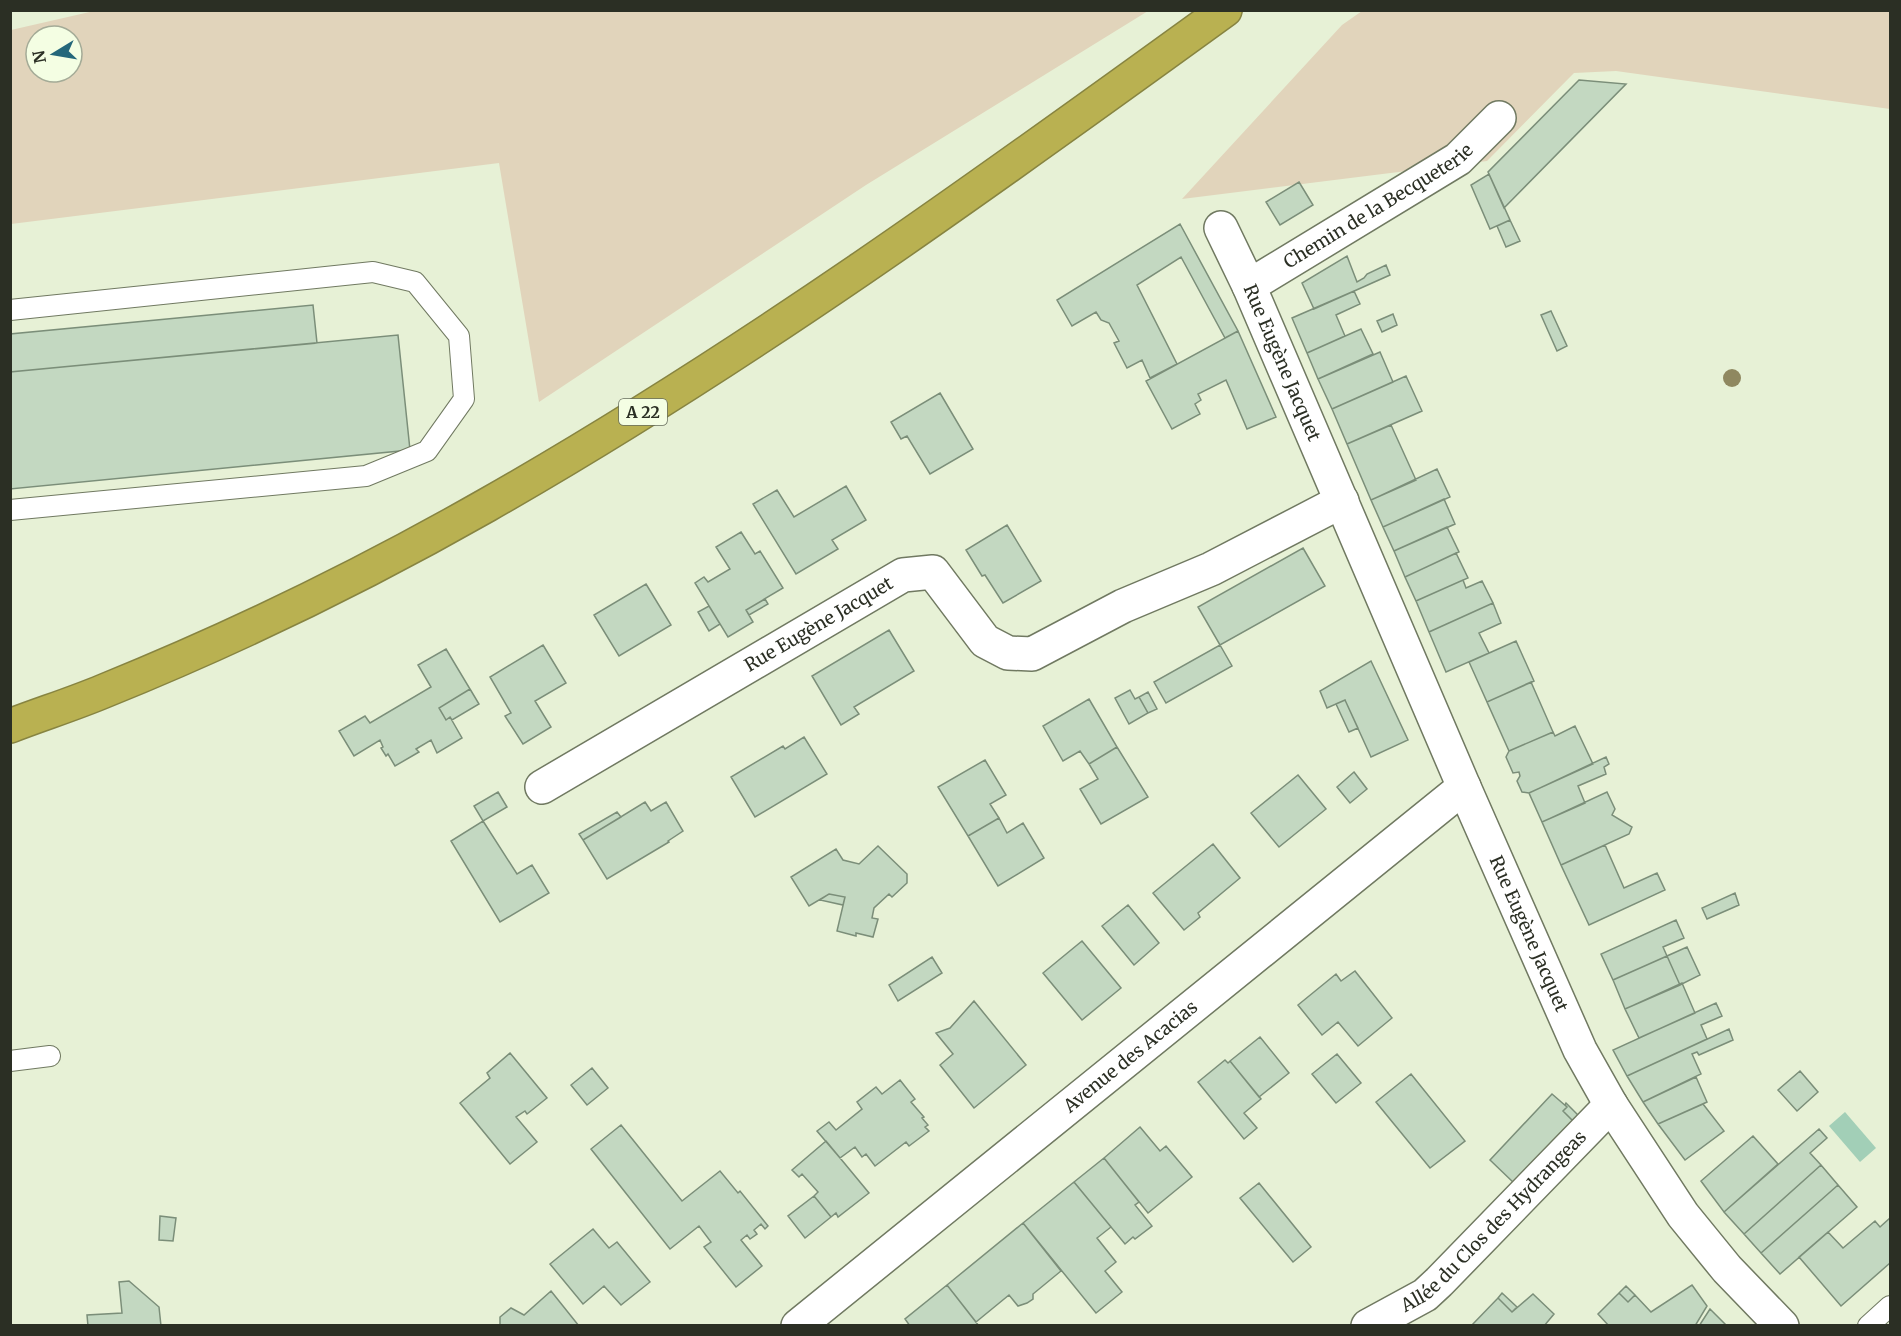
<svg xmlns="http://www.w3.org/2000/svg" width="1901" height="1336" font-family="Merriweather,serif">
<rect width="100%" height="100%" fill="#e7f1d6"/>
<!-- green -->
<path fill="#e1d4bb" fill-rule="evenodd" d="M94 11V10L1148 11 866 185 539 402 499 163 11 224V30ZM36 36H72V72H36Z
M1362 11H1890V109L1616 71 1574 73 1487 161 1182 199 1342 25Z"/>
<!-- water -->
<path fill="#a2cfb7" d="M1845 1112 1876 1148 1860 1162 1829 1126Z"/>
<!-- building -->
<path fill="#c3d8c1" stroke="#7b8e79" stroke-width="1.5" d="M1579 80 1626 84 1504 208 1488 172Z
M1489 174 1510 220 1490 229 1471 185Z
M1299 182 1313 205 1280 225 1266 202Z
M1510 220 1520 241 1506 247 1497 226Z
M1180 224 1238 331 1225 338 1181 257 1137 285 1177 364 1150 378 1142 360 1127 368 1114 343 1119 341 1109 323 1101 320 1096 312 1072 326 1057 300Z
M1347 256 1357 282 1364 278 1367 274 1386 265 1390 275 1314 309 1302 283Z
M1354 291 1360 304 1336 315 1345 336 1307 353 1292 318Z
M313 305 317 343 10 372V334Z
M1551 311 1567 346 1557 351 1541 315Z
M1393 314 1397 325 1382 332 1377 321Z
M1361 329 1373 354 1318 379 1307 353Z
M1238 331 1276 417 1247 429 1226 380 1198 394 1201 400 1195 404 1200 414 1172 429 1146 381Z
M398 335 410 450 10 489V372Z
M1380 352 1393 382 1332 409 1318 379Z
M1406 376 1422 411 1347 444 1332 409Z
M940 393 973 449 930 474 907 436 901 439 891 422Z
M1391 425 1416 480 1371 500 1347 444Z
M1437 469 1450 497 1383 527 1371 500Z
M846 486 866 520 832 540 838 549 796 574 753 504 777 490 794 517Z
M1444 499 1455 524 1394 551 1383 527Z
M1007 525 1041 581 1003 603 985 575 982 576 966 550Z
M1447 527 1459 552 1405 577 1394 551Z
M741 532 755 554 760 551 783 588 746 610 753 622 728 637 695 583 704 577 708 582 730 569 716 547Z
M1303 548 1325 586 1220 645 1198 607Z
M1456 553 1468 578 1416 601 1405 577Z
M1463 580 1466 588 1482 581 1493 603 1429 632 1416 601Z
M646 584 671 625 619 656 594 615Z
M765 599 768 604 749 615 746 610Z
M1493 603 1501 623 1479 633 1489 653 1446 672 1429 632Z
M709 606 720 624 709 631 698 612Z
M889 630 914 671 854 707 859 714 841 725 812 676Z
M1516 641 1534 681 1487 702 1469 662Z
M543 645 566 683 535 701 551 727 523 744 505 716 511 713 490 677Z
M1220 645 1232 666 1166 703 1154 682Z
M446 649 470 689 439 708 446 720 450 717 462 738 437 753 431 740 416 749 419 752 395 766 388 754 386 756 381 748 383 747 380 740 354 756 339 731 365 716 370 723 431 687 418 665Z
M1371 661 1408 740 1371 757 1345 700 1327 708 1320 691Z
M1531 682 1553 732 1509 751 1487 702Z
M470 689 479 704 452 720 450 717 446 720 439 708Z
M1130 690 1135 699 1139 697 1148 713 1129 724 1115 698Z
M1148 692 1157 709 1148 713 1139 697Z
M1089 699 1117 747 1089 764 1080 751 1063 761 1043 726Z
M1345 700 1358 728 1349 732 1336 704Z
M1575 726 1593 764 1529 793 1522 792 1517 781 1520 776 1519 772 1513 773 1506 757 1509 751 1553 732 1555 736Z
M804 737 827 774 755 817 731 777 783 746 785 749Z
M1117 747 1148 797 1101 824 1080 789 1098 779 1089 764Z
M1606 757 1609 764 1604 767 1606 774 1578 786 1585 803 1542 822 1529 793Z
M985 760 1006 795 990 804 999 818 968 836 938 787Z
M1354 772 1367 789 1350 803 1337 787Z
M1298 775 1326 809 1279 847 1251 813Z
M498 792 507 807 483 821 474 806Z
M1607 792 1615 809 1612 815 1632 827 1629 834 1561 865 1542 822Z
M645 802 651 811 666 802 683 831 668 841 669 842 607 879 583 840Z
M617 812 621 817 583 840 579 834Z
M999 818 1007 833 1023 823 1044 858 998 886 968 836Z
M483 821 517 874 532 865 549 893 500 922 451 841Z
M1213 844 1240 878 1198 913 1200 917 1184 930 1153 893Z
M1605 845 1624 888 1657 873 1665 890 1589 925 1561 865Z
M878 846 907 874V883L892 897 889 894 874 908 872 918 878 919 873 937 856 933V936L837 931 845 897 829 894 809 906 791 877 836 849 843 860 859 864Z
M1735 893 1739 905 1707 919 1702 908Z
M829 894 845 897 843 905 820 900Z
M1128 905 1159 943 1134 965 1102 926Z
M1676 920 1684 938 1663 947 1667 956 1613 980 1601 954Z
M1082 941 1121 988 1082 1020 1043 973Z
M1687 947 1700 975 1680 985 1667 956Z
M1667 956 1680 985 1625 1009 1613 980Z
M932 957 942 973 898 1001 889 985Z
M1355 971 1392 1018 1358 1046 1338 1022 1322 1035 1298 1005 1336 974 1341 981Z
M1682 983 1695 1013 1639 1038 1625 1009Z
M974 1001 1026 1065 974 1108 940 1065 953 1054 936 1033 950 1028Z
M1716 1003 1722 1016 1701 1025 1707 1039 1627 1076 1613 1050Z
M1729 1029 1733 1040 1699 1055 1697 1052 1692 1054 1701 1074 1643 1102 1627 1076Z
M1260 1037 1289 1073 1259 1097 1230 1061Z
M510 1053 547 1098 527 1114 525 1111 516 1117 537 1142 510 1164 460 1103 490 1078 487 1073Z
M1337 1054 1361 1083 1336 1103 1312 1074Z
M1225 1060 1228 1063 1230 1061 1261 1099 1244 1113 1257 1128 1244 1139 1198 1082Z
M592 1068 608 1088 587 1105 571 1085Z
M1800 1071 1818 1092 1797 1111 1778 1090Z
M1411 1074 1465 1141 1430 1168 1376 1102Z
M1696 1077 1707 1102 1658 1124 1643 1102Z
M900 1080 915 1099 911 1102 924 1117 922 1118 928 1125 925 1127 929 1131 909 1146 906 1142 875 1166 866 1154 862 1157 855 1147 840 1158 817 1131 829 1122 836 1130 862 1109 857 1102 876 1087 882 1094Z
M1552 1094 1567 1107 1563 1111 1574 1122 1515 1184 1490 1160Z
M1566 1103 1581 1118 1574 1122 1563 1111 1567 1107 1565 1105Z
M1703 1104 1724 1131 1685 1160 1658 1124Z
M621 1125 682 1201 720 1171 738 1193 740 1191 768 1226 765 1229 761 1224 754 1230 757 1234 750 1239 747 1235 741 1240 762 1266 736 1287 704 1247 711 1242 699 1226 670 1249 591 1149Z
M1140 1127 1160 1151 1166 1146 1192 1177 1148 1213 1104 1158Z
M1819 1129 1827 1138 1810 1153 1821 1165 1744 1234 1724 1212Z
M1753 1136 1778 1164 1724 1212 1701 1181Z
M826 1141 869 1193 838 1217 836 1213 831 1217 814 1196 818 1192 802 1174 799 1177 792 1170Z
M1104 1158 1139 1202 1135 1205 1152 1226 1135 1239 1133 1237 1125 1244 1074 1182Z
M1821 1165 1838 1185 1761 1253 1744 1234Z
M1074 1182 1111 1227 1097 1238 1116 1262 1105 1271 1122 1292 1096 1313 1023 1223Z
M1259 1183 1311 1247 1293 1262 1240 1198Z
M1838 1185 1857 1207 1780 1274 1761 1253Z
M814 1196 831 1217 805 1238 788 1216Z
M160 1216 176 1218 173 1241 159 1240Z
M1890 1218V1263L1841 1306 1799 1257 1828 1232 1843 1248 1875 1221 1880 1227Z
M1023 1223 1061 1271 1033 1294V1299L1027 1303 1018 1306 1009 1295 976 1322 947 1285Z
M593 1229 609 1248 617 1242 650 1282 621 1305 604 1286 583 1304 550 1264Z
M129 1281 159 1307 161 1326H88L87 1315 122 1313 119 1282Z
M947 1285 979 1326H910L905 1319Z
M1692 1285 1707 1306 1695 1326H1609L1598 1314 1619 1293 1628 1302 1635 1295 1651 1312Z
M1626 1286 1635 1295 1628 1302 1619 1293Z
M551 1291 579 1326H500V1317L511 1308 524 1315Z
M1502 1293 1517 1307 1512 1312 1498 1298Z
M1533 1294 1554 1314 1544 1326H1471L1498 1298 1512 1312Z
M1710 1309 1727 1326H1699Z"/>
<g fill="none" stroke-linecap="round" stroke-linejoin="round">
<!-- lane casing -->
<g stroke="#707961" stroke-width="22">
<path id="lane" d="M10 310 373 272 415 282 459 336 464 399 427 451 366 476 10 510
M10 1061 50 1056
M1868 1326 1890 1306"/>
</g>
<!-- street casing -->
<g stroke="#707961" stroke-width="36">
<g id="street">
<path id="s1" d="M1221 228 1249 286 1464 787 1580 1050 1611 1105 1683 1215 1727 1269 1782 1326"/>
<path id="s2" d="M1249 286 1458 159 1499 118"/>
<path id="s3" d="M542 787 903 575 933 572 985 641 1008 653 1032 654 1123 606 1211 569 1342 501"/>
<path id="s4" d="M798 1326 1464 787"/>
<path id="s5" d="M1368 1326 1425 1295 1439 1282 1611 1105"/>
</g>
</g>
<!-- highway casing -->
<g stroke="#878441" stroke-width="36">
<path id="highway" d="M10 726C41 714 73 704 104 691 235 638 364 575 487 505 745 358 985 184 1225 10"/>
</g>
<!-- lane -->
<use href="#lane" stroke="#fff" stroke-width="20"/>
<!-- street -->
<use href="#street" stroke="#fff" stroke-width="33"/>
<!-- highway -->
<use href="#highway" stroke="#b9b151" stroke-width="33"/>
</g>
<!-- trees -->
<circle fill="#8f8860" cx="1732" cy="378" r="9"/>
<g text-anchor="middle" stroke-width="4.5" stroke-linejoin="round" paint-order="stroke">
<!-- shield labels -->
<rect fill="#f4fee3" stroke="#676d5d" stroke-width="1.5" x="619" y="399" width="48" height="26" rx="4.5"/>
<g font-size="16" font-weight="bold" fill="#2b2f24">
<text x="643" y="418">A 22</text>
</g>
<!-- street labels -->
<g font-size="18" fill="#2b2f24" stroke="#f4fee3">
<text dy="6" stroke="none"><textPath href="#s2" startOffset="152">Chemin de la Becqueterie</textPath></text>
<text dy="6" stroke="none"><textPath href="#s1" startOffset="148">Rue Eugène Jacquet</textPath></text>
<text dy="6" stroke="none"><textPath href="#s3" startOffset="321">Rue Eugène Jacquet</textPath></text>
<text dy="6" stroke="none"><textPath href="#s1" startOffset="770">Rue Eugène Jacquet</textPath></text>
<text dy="6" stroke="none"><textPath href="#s4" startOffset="428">Avenue des Acacias</textPath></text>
<text dy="6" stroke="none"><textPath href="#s5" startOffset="165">Allée du Clos des Hydrangeas</textPath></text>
</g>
</g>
<!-- border -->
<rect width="1901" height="1336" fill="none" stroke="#2b2f24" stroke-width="24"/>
<!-- north arrow -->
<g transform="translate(54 54) rotate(259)"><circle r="28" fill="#f4fee3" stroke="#a4ab97" stroke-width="1.5"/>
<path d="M0-4.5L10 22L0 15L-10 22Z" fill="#24677a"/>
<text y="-9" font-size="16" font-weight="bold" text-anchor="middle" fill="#2b2f24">N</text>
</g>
</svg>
